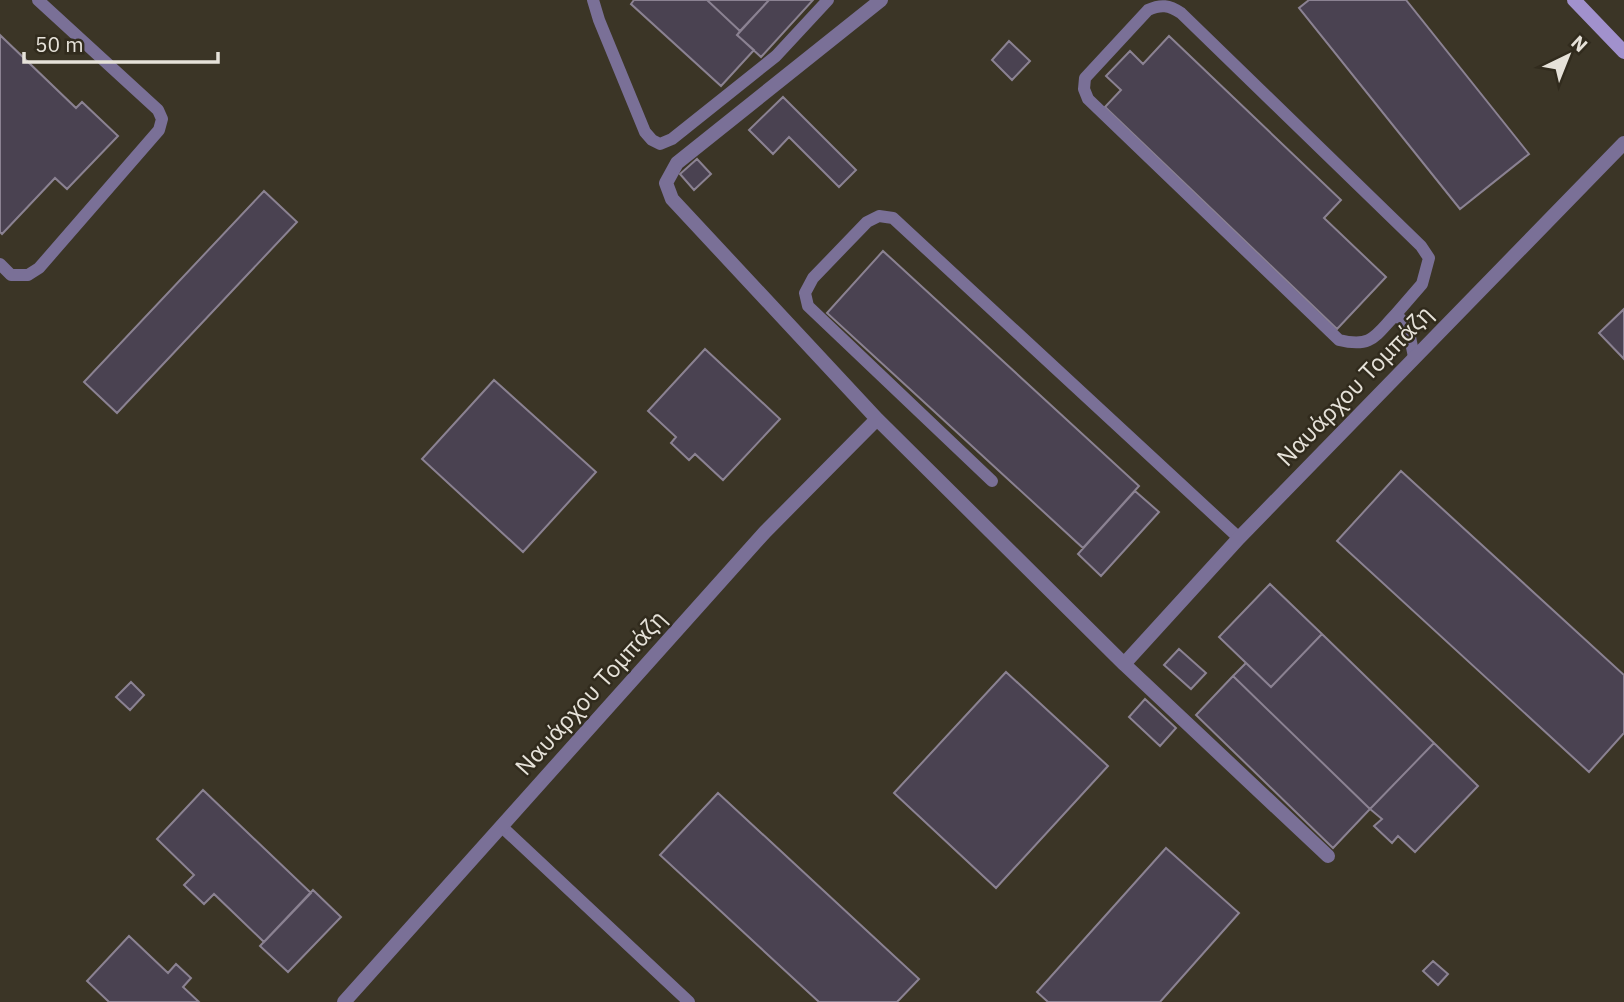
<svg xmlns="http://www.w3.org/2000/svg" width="1624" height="1002" font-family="'IBM Plex Sans',sans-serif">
<rect width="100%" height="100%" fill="#3b3526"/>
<!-- building -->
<path fill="#4a4251" stroke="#8b8292" stroke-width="2" d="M634 0H707L740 31 737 35 754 50 721 86 631 4Z
M707 0H769L740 31Z
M769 0H813L761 57 737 35Z
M1309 0H1406L1529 154 1460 209 1299 8Z
M0 35 76 108 82 102 118 136 67 189 55 178 2 234 0 232Z
M1169 36 1341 200 1324 218 1386 277 1337 329 1105 107 1121 90 1106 76 1130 51 1143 64Z
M1009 41 1030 61 1012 80 992 60Z
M783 97 856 170 839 187 789 137 773 154 749 130Z
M697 159 711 174 694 190 680 174Z
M264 191 297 222 117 413 84 382Z
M883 251 1139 486 1083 548 827 313Z
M1624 309V359L1599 333Z
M705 349 780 419 723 480 695 454 689 460 671 443 676 437 648 411Z
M494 380 596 472 523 552 422 459Z
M1401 471 1624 675V733L1589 772 1337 541Z
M1135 491 1159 512 1101 576 1078 554Z
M1270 584 1322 634 1271 687 1219 637Z
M1322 634 1434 743 1370 809 1233 676 1246 663 1271 687Z
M1179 649 1206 673 1191 689 1164 665Z
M1006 672 1108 766 996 888 894 793Z
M1233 676 1370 809 1333 848 1196 715Z
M131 682 144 695 130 710 116 697Z
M1145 699 1176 728 1160 746 1129 717Z
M1434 743 1478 786 1415 852 1398 836 1392 843 1374 826 1382 819 1370 809Z
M203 790 311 893 264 942 214 894 204 904 184 885 194 875 157 839Z
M718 793 919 979 897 1002H819L660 855Z
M1166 848 1239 913 1160 1002H1048L1037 992Z
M313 890 341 917 288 972 260 946Z
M129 936 168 973 176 964 191 978 183 987 199 1002H109L87 981Z
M1433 961 1448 974 1438 985 1423 971Z"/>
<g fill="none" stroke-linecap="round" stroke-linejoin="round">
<!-- lane -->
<path stroke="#7a7097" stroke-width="12" d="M593 0 599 20 645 132 652 140 660 144 672 139 776 56 828 0
M0 264 11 275H28L39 268 159 130 162 119 158 110 38 0
M1396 314 1422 284 1429 258 1421 246 1181 13C1169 5 1161 4 1148 10L1085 78 1084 89 1088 99 1339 340C1372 348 1375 336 1396 314L1408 327 1414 357
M992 481 808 306 805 293 813 278 867 222 879 216 893 218 1239 538
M501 826 689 1002"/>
<!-- street -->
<path stroke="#7a7097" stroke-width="14" d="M881 0 677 163 666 183 672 199 877 419 1124 664 1328 856
M1124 664 1239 538 1624 143
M344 1002 765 532 877 419"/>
<!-- secondary -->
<path stroke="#a191cd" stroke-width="14" d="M1574 0 1624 52"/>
</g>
<g text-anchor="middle" stroke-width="5" stroke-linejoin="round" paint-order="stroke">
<!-- street labels -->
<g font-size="24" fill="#e6e2d9" stroke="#312b1d">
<text transform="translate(1355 386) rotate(-46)" y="8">Ναυάρχου Τομπάζη</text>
<text transform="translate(591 693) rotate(-48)" y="8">Ναυάρχου Τομπάζη</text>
</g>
</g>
<!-- north arrow -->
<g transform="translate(1568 56) rotate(43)" stroke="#312b1d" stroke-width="5" paint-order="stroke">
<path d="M0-5L12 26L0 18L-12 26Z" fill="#e6e2d9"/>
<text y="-10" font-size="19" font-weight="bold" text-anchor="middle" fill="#e6e2d9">N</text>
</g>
<!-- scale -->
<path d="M24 52v10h194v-10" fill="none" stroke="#e6e2d9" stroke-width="3.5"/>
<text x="35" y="52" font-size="21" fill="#e6e2d9" stroke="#312b1d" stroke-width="5" paint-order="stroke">50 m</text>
</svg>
